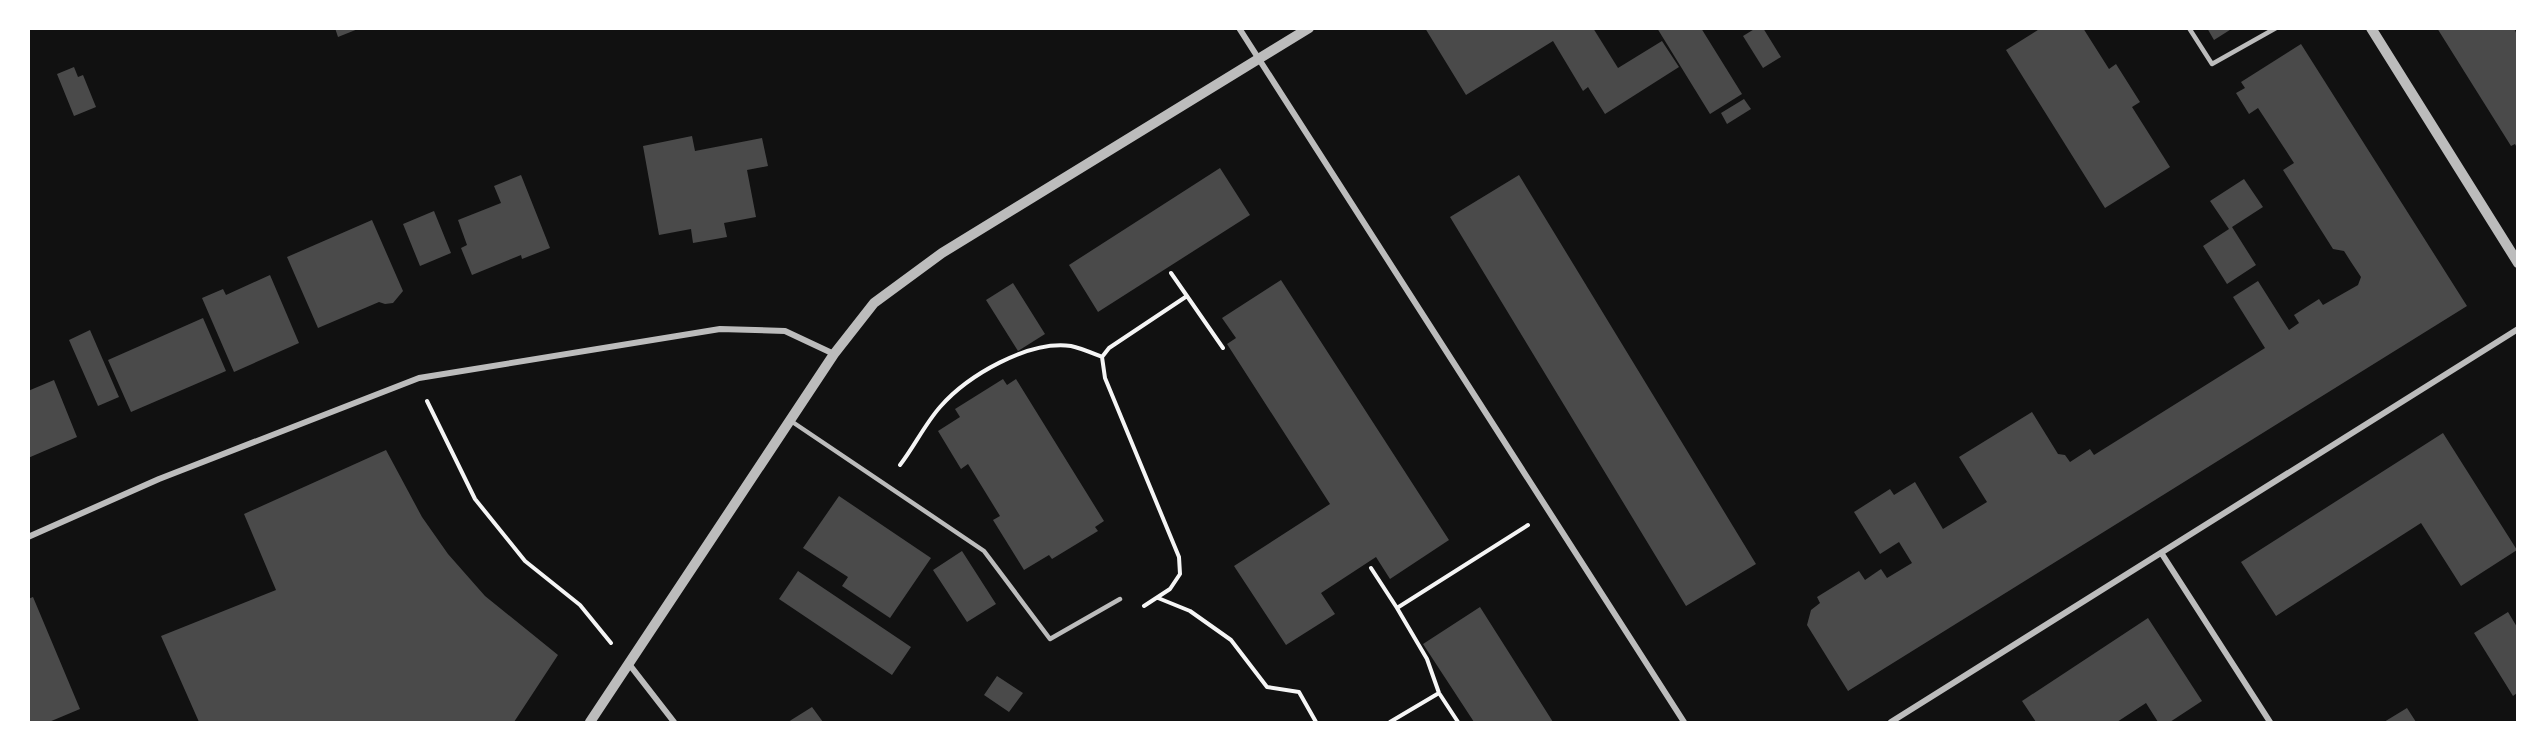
<svg xmlns="http://www.w3.org/2000/svg" width="2546" height="751" font-family="'Public Sans',sans-serif">
<rect width="100%" height="100%" fill="#111"/>
<!-- building -->
<path fill="#4a4a4a" d="M335 28H358V29L338 37Z
M1425 28H1593L1618 68 1662 41 1679 67 1605 114 1588 87 1583 91 1553 41 1466 95Z
M1657 28H1701L1742 94 1710 114Z
M1756 28H1763L1781 57 1763 68 1743 36Z
M2041 28H2083L2109 69 2116 64 2140 102 2132 107 2170 167 2105 208 2006 50Z
M2207 28H2233L2214 40Z
M2437 28H2514L2517 35V148L2515 144 2511 146Z
M2301 44 2467 306 1848 691 1807 625 1811 610 1820 603 1817 597 1859 571 1865 580 1881 569 1887 578 1912 563 1899 542 1880 554 1854 512 1890 489 1894 495 1915 482 1943 529 1987 502 1959 457 2032 412 2058 454 2065 455 2070 462 2090 449 2094 455 2265 348 2233 297 2258 281 2289 330 2299 323 2294 315 2319 299 2323 305 2358 285 2361 277 2351 262 2344 251 2333 249 2283 170 2294 163 2258 108 2249 114 2236 93 2245 88 2241 82Z
M74 67 78 77 83 75 96 107 74 116 57 74Z
M1744 99 1751 109 1727 124 1721 113Z
M692 136 695 151 762 138 768 166 747 170 756 217 724 223 727 237 693 243 691 229 659 235 643 146Z
M1220 168 1250 215 1098 312 1069 265Z
M521 175 550 248 522 259 521 255 472 275 461 248 467 245 458 220 501 203 494 186Z
M1519 175 1756 564 1686 606 1450 217Z
M2244 179 2263 207 2232 227 2256 265 2227 284 2203 246 2229 229 2210 201Z
M434 211 451 253 420 266 403 224Z
M372 220 403 291 393 303 385 304 379 302 318 328 287 257Z
M270 275 299 343 234 372 202 298 223 289 226 295Z
M1281 280 1449 540 1390 579 1376 557 1321 593 1335 614 1286 645 1234 566 1330 504 1227 344 1236 338 1222 318Z
M1013 283 1045 334 1018 351 986 300Z
M203 318 226 371 131 412 108 360Z
M90 330 119 397 98 406 69 340Z
M1003 379 1007 385 1016 379 1104 521 1095 527 1098 531 1052 559 1049 555 1024 570 993 520 1000 516 968 464 961 469 938 431 960 417 955 409Z
M54 380 77 437 28 458V391Z
M2443 433 2517 550 2461 586 2421 523 2276 616 2241 562Z
M386 450 422 517 448 554 485 596 558 655 514 722H199L161 636 276 590 244 514Z
M839 496 931 558 890 618 842 586 848 577 803 548Z
M962 551 996 604 967 622 933 570Z
M798 571 911 647 892 675 779 599Z
M33 597 80 709 49 722H28V599Z
M1480 607 1553 722H1474L1423 644Z
M2508 612 2517 627V693L2513 696 2474 633Z
M2148 618 2202 701 2170 722H2158L2146 703 2117 722H2036L2022 701Z
M997 676 1023 693 1009 712 984 695Z
M812 707 823 722H788Z
M2407 708 2416 722H2384Z"/>
<g fill="none" stroke-linecap="round" stroke-linejoin="round">
<!-- path -->
<path stroke="#f5f5f5" stroke-width="4" d="M1171 273 1187 296
M427 401 475 499 525 561 580 605 611 643
M900 465C914 447 925 424 940 407 967 376 1028 340 1071 346 1081 348 1092 353 1102 357
M1371 568 1397 608
M1158 598 1190 611 1231 640 1267 687 1299 692 1316 722
M1144 606 1170 589 1180 574 1179 557 1105 378 1102 357 1109 348 1187 296 1223 348
M1390 722 1439 693
M1458 722 1439 693 1427 659 1397 608 1528 525"/>
<!-- service -->
<path stroke="#bcbcbc" stroke-width="4.5" d="M2189 28 2212 64 2276 28
M791 421 984 551 1050 639 1120 599"/>
<!-- minor -->
<path stroke="#bcbcbc" stroke-width="6" d="M1239 28 1684 722
M28 537 159 479 419 378 720 329 785 331 834 354
M2162 554 2270 722
M629 664 674 722
M1891 722 2518 329"/>
<!-- tertiary -->
<path stroke="#bcbcbc" stroke-width="10" d="M2371 28 2518 263
M590 722 834 354 874 303 942 253 1309 28"/>
</g>
<!-- border -->
<rect width="2546" height="751" fill="none" stroke="#ffffff" stroke-width="60"/>
</svg>
